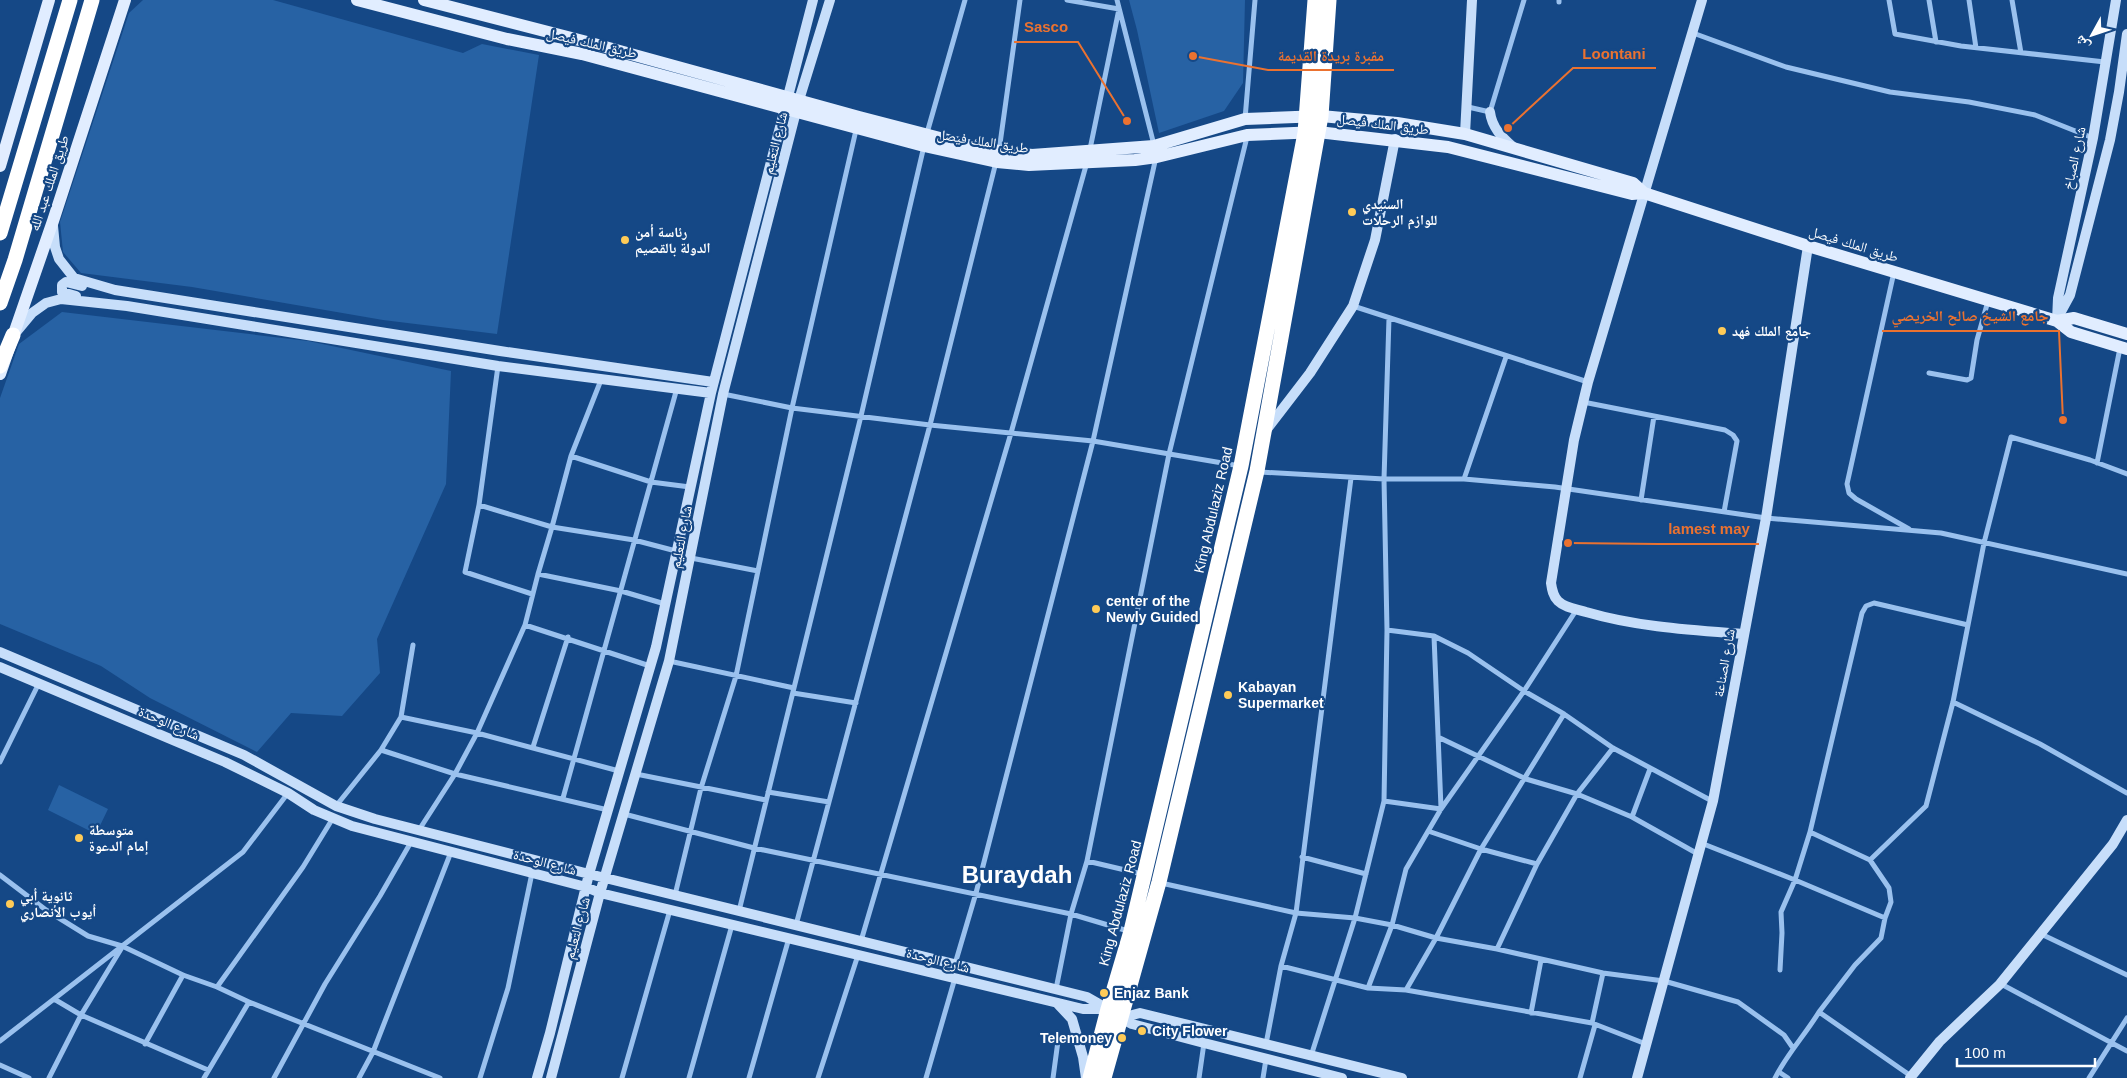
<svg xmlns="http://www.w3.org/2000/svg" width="2127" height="1078" font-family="Arial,'Noto Naskh Arabic',sans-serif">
<rect width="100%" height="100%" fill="#154886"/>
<!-- green -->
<path fill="#2762a4" d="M143 0H273L463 53 482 44 539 55 497 334 383 320 192 287 81 273 63 252 60 222 129 13Z
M1129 0H1245L1243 83 1224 111 1159 133 1137 30Z
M62 312 308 341 451 371 446 484 377 639 380 673 342 716 291 713 257 752 150 698 101 666 0 624V398L19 344Z
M59 785 108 809 96 834 48 810Z"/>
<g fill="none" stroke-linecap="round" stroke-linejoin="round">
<!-- street -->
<path stroke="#9ac1ee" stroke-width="5" d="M1067 0 1119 9 1090 149
M1117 0 1154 145
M1889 0 1895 34 1961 46 2105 62
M1929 0 1936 42
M1969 0 1976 48
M2012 0 2021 53
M1559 2V0
M1693 33 1786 67 1890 92 1969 102 2035 115 2093 138
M1468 107 1490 112 1524 0
M1245 119 1255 0
M927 133 965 0
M999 151 1020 0
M1894 272 1847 484 1849 493 1856 499 1909 529
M1353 306 1588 382
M498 366 479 505 465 572 532 594
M1929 373 1967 380 1971 378 1977 340 1988 301
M723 394 792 408 930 425 1093 441 1240 466
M1583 402 1725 430 1733 435 1737 441 1724 512
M571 456 651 482 690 487
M2097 463 2120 348
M1260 472 1384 479H1464L1555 487 1766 518 1941 533 2127 574
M1464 479 1506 357
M1641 500 1654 416
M479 505 552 527 634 540 676 551
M691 558 758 571
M538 574 621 591 665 604
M525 625 650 666
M1387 630 1434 636 1468 653 1524 691 1564 714 1613 748 1712 801
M1434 636 1441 808
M669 661 794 688
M793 693 856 703
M1953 702 2040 744 2127 793
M401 717 477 733 619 771
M1440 738 1526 779 1577 794 1632 817 1698 854
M533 747 568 637
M381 750 455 774 608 810
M0 762 39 683
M636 774 766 800
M768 792 829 802
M563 798 677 388
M1384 801 1441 809
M336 806 381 750 401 717 413 645
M624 814 754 848 1071 914 1128 931
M1632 817 1650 769
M419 830 455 774 477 733 525 625 538 574 552 527 571 456 601 380
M1428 831 1481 849 1537 864
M1810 832 1862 613 1866 606 1874 603 1968 625
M1701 843 1795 880 1885 918
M1302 857 1366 874
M1870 860 1926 806 1953 702 1984 543 2011 437 2090 460 2127 474
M1087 861 1142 874
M0 875 46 910 88 936 122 946 183 975 217 987 249 1002 440 1078
M1161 883 1296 913 1355 918 1392 925 1436 938 1497 949 1603 973 1664 981 1738 1002 1784 1035 1793 1048
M675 895 701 788 736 676 792 408 856 130
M739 911 861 416 924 146
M796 925 930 425 996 162
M2041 934 2127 975
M861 941 1011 433 1087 162
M1497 949 1537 864 1577 794 1613 748
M955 964 976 893 1093 441 1156 157
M1281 966 1368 988 1406 990 1592 1023 1646 1044
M1780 970 1782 933 1781 912 1795 880 1810 832 1870 860 1889 888 1891 902 1885 918 1881 938 1855 965 1819 1012
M2001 984 2127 1051
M217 987 303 867 333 818
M1368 988 1392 925 1406 869 1441 809 1524 691 1577 609
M1056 989 1071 914 1087 861 1169 454 1247 137
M1406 990 1436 938 1481 849 1564 714
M54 999 81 1015 208 1070
M1531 1013 1541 960
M1592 1023 1603 973
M0 1041 243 852 288 793
M145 1044 183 975
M1266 1044 1281 966 1296 913 1351 478
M1311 1056 1355 918 1384 801 1387 630 1384 479 1389 318
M0 1065 29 1078
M1779 1072 1788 1078
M49 1078 81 1015 121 949
M204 1078 249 1002
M274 1078 325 984 380 896 411 842
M359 1078 373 1052 451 852
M480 1078 508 988 532 873
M622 1078 670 910
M689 1078 732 925
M749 1078 789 938
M818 1078 858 955
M926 1078 955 978
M1053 1078 1058 1041
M1199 1078 1204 1043
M1263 1078 1266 1059
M1580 1078 1595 1025
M1775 1078C1787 1054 1805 1035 1819 1012L1911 1076
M2089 1078 2127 1018"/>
<!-- secondary -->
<path stroke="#c7defa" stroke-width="10" d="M1702 0 1588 382 1574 440 1551 583C1552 590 1553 596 1558 601 1565 608 1577 609 1586 612 1637 627 1691 630 1743 634
M1490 112C1492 128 1502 137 1513 147
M1465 134 1472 0
M53 226 55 247 59 259 74 278 115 290 500 351 713 382
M76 296 62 292V285L66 282 82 286
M2058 317 2070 295 2110 140 2119 92 2127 34
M2057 321 2058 298 2093 138 2116 0
M17 331 32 313 46 303 61 299 127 306 498 366 711 393
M1267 429 1310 373 1353 306 1375 240 1395 139
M0 652 244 755 336 806 375 819 589 874 1087 997 1108 1009
M0 667 225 762 288 793 314 810 352 826 586 887 600 893 1083 1009H1107
M1057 1003 1072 1019 1083 1057 1086 1078
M1121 1018 1140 1013 1402 1078
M1121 1018 1132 1024 1204 1043 1342 1078
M537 1078 550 1033 589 874 656 647 711 393 813 0
M551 1078 600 893 669 661 723 394 799 100 830 0
M1637 1078 1713 801 1766 518 1808 246
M1910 1078 1940 1041 2000 984 2113 844 2127 820"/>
<!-- primary -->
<path stroke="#e1edff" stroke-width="12" d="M357 0 507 39 582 54 924 146 997 162 1029 165 1135 160 1157 157 1247 135 1318 132 1448 147 1632 194 1644 193
M424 0 587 42 859 117 967 145 999 151 1032 155 1154 146 1245 119 1321 116 1397 123 1465 134 1633 183 1644 193 1808 246 2057 321 2074 318 2127 334
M0 166 49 0
M2057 321 2071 332 2127 349
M0 374 53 221 125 0"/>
<!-- highway -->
<path stroke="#fff" stroke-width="15" d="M0 233 70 0
M0 303 15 260 92 0
M0 366 13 335
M1090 1078 1108 1009 1131 931 1241 466 1305 133 1315 0
M1104 1078 1159 882 1257 471 1321 116 1329 0"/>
</g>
<!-- markers -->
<g fill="#ffcb57" stroke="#154886" stroke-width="2">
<circle cx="1352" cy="212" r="5"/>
<circle cx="625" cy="240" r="5"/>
<circle cx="1722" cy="331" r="5"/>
<circle cx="1096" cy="609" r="5"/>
<circle cx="1228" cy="695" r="5"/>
<circle cx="79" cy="838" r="5"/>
<circle cx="10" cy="904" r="5"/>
<circle cx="1104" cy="993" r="5"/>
<circle cx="1142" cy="1031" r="5"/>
<circle cx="1122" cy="1038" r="5"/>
</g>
<g text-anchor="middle" stroke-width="4.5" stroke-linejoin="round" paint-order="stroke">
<!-- street labels -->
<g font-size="14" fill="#fff" stroke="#154886">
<text transform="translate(592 43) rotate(13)" y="5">طريق الملك فيصل</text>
<text transform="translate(1383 124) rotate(7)" y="5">طريق الملك فيصل</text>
<text transform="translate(983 141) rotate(9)" y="5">طريق الملك فيصل</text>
<text transform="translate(775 143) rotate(-76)" y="5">شارع التعليم</text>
<text transform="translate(2074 158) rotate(-78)" y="5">شارع الصباخ</text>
<text transform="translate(49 183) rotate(-72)" y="5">طريق الملك عبد الله</text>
<text transform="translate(1854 244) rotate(17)" y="5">طريق الملك فيصل</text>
<text transform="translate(1213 510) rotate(-77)" y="5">King Abdulaziz Road</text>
<text transform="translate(681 537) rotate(-79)" y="5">شارع التعليم</text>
<text transform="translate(1724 663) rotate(-80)" y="5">شارع الصناعة</text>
<text transform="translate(169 723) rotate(23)" y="5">شارع الوحدة</text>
<text transform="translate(545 862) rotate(15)" y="5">شارع الوحدة</text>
<text transform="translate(1120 903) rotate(-75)" y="5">King Abdulaziz Road</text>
<text transform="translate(577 928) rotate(-75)" y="5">شارع التعليم</text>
<text transform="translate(938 960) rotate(14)" y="5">شارع الوحدة</text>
</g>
<!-- poi labels -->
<g font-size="14" font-weight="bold" fill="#fff" stroke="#154886" text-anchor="start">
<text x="1362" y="209">السنيدي<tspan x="1362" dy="16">للوازم الرحلات</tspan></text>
<text x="635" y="237">رئاسة أمن<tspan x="635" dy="16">الدولة بالقصيم</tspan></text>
<text x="1732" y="336">جامع الملك فهد</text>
<text x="1106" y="606">center of the<tspan x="1106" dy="16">Newly Guided</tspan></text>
<text x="1238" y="692">Kabayan<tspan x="1238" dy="16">Supermarket</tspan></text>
<text x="89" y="835">متوسطة<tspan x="89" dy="16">إمام الدعوة</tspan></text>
<text x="20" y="901">ثانوية أبي<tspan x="20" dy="16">أيوب الأنصاري</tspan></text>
<text x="1114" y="998">Enjaz Bank</text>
<text x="1152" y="1036">City Flower</text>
<text x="1112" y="1043" text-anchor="end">Telemoney</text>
</g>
<!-- town labels -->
<g font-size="24" font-weight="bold" fill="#fff" stroke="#154886">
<text x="1017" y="883">Buraydah</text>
</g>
</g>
<!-- callouts -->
<path fill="none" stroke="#eb7230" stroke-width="2" d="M1127 121L1078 42H1014M1508 128L1573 68H1656M1193 56L1268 70H1394M2063 420L2059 331H1882M1568 543L1658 544H1759"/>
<g fill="#eb7230" stroke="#154886" stroke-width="2">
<circle cx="1127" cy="121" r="5"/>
<circle cx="1508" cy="128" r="5"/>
<circle cx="1193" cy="56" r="5"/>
<circle cx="2063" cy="420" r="5"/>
<circle cx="1568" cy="543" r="5"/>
</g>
<g font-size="15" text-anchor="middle" font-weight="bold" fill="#eb7230" stroke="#154886" stroke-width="4.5" stroke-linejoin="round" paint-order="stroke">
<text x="1046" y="32">Sasco</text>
<text x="1614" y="59">Loontani</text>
<text x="1331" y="61">مقبرة بريدة القديمة</text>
<text x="1970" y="321">جامع الشيخ صالح الخريصي</text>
<text x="1709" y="534">lamest may</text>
</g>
<!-- north arrow -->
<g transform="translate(2092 35) rotate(230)" stroke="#154886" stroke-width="4" paint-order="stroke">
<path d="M0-4L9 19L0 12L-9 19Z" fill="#ffffff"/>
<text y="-8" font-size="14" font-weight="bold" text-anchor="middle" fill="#ffffff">ش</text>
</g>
<!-- scale -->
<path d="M1957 1058v8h138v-8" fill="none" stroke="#ffffff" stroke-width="2.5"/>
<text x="1964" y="1058" font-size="15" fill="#ffffff" stroke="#154886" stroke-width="4" paint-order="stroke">100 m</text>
</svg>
